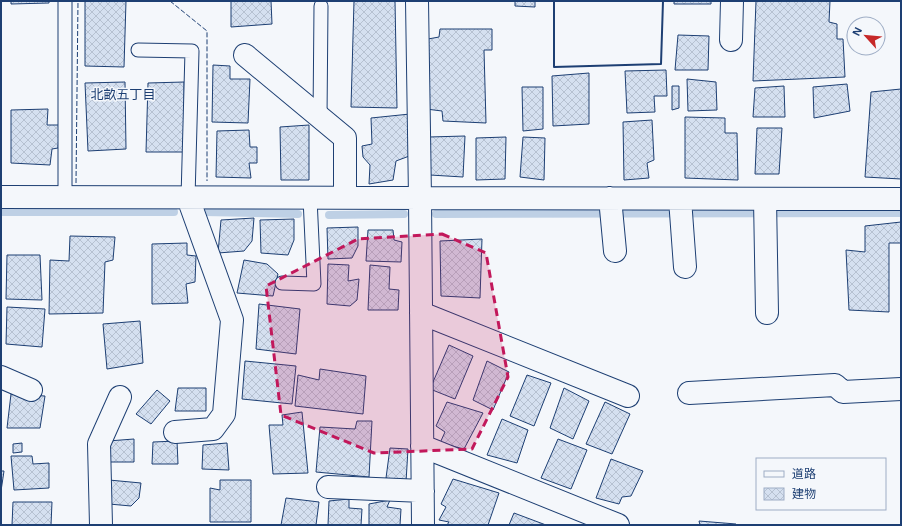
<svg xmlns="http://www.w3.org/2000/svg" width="902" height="526" font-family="Helvetica,'Noto Sans JP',sans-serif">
<defs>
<pattern id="building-cross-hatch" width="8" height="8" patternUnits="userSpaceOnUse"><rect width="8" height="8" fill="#d5e0f0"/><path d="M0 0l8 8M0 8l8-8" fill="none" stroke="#b6c1d1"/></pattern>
</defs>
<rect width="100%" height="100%" fill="#f4f7fb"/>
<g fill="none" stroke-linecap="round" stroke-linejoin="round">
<!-- stream -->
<path stroke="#bed0e5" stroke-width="8" d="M1 212H174
M204 212 298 214
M436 214 901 213
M329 215 404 214"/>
</g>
<!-- building -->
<path fill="url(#building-cross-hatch)" stroke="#1d3f73" d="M11 1H49V3L11 4Z
M85 1H126L124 67 85 66Z
M231 1H271L272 24 231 27Z
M354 1H395L397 108 351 107Z
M515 1H535V7L515 6Z
M674 1H711V4H674Z
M756 1H830L829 22 837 24V39H843L845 77 753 81Z
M440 29H492V50H484L486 123 443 121 442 111 426 109 428 39 439 37Z
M678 35 709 36 708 70H675Z
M213 65 230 66V79H250L248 123 212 122Z
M666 70 667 96H654L655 112 627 113 625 71Z
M589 73V124L553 126 552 76Z
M687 79 716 82 717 110 688 111Z
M125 82 126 149 88 151 85 83Z
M184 82 185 152H146L148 83Z
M847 84 850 111 814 118 813 87Z
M672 86H679V108L672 110Z
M784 86 785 117H753L755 88Z
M522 87H543V129L523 131Z
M901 89V179L865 177 871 92Z
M48 109 47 125H60L58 148 52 149 50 165 11 163V110Z
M410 114 412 155 396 161 393 180 369 184 370 165 363 157 362 146 372 144 371 118Z
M685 117 725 118V133H737L738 180 685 178Z
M652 120 654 160 647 163 649 178 624 180 623 122Z
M309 125V180H281L280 127Z
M757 128H782L779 174H755Z
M249 130 250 147H257V163H249L251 178 216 177 217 131Z
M465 136 463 177 430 175 429 137Z
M506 137 505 179 476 180V138Z
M523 137 545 138 544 180 520 177Z
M254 218 252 241 244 251 218 253 221 220Z
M294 219V240L288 255 261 253 260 220Z
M901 222V243H889V312L849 310 846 250 865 252V226Z
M358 227V246L352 258 328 259 327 228Z
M368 230H393L394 240 402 242 401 262 366 261Z
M70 236 115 237 113 260 105 262 103 313 49 314 50 260 69 261Z
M482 239 480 298 441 296 440 241Z
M187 243V255L196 256 195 282 186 284 188 303 152 304V244Z
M7 255H40L42 300 6 299Z
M244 260 267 264 278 274 273 296 237 293Z
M328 264 349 265 348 281 359 279 357 300 350 306 327 304Z
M370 265 390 267 389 289 399 290 398 310H368Z
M259 304 300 309 296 354 256 349Z
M7 307 45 309 42 347 6 344Z
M140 321 143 363 107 369 103 324Z
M449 345 473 356 455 399 430 389Z
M245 361 296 366 292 404 242 399Z
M487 361 509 372 493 410 473 400Z
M320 369 366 376 363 414 295 406 298 375 319 380Z
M527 375 551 383 534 426 510 416Z
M178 388H206V411H175Z
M564 388 589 401 573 439 550 428Z
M157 390 170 401 151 424 136 414Z
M11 394 45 396 40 428H7Z
M447 402 483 413 464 449 440 443 445 432 436 426Z
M605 402 630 414 612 454 586 444Z
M302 412 308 473 273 474 269 425H283L282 415Z
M502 419 528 430 517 463 487 455Z
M357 421H372L369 477 316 472 320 427 355 429Z
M134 439V462H109L108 441Z
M558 439 587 450 571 489 541 478Z
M177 441 178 464H152L153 442Z
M22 443V452L13 453V444Z
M227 443 229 470 202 469 203 445Z
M390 448 408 449 406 482 386 478Z
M11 456H32L33 464 49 463V488L14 490Z
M611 459 643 471 631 496 622 497 619 504 596 498Z
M1 471H4L1 491Z
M453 479 499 493 488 525H447L449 522 439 520 446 507 441 504Z
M109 480 141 483 139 498 131 506 109 504Z
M220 480H251V522H210V488L220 490Z
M286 498 319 502 316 525H281Z
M349 499V508L362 509 361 525H328L329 501Z
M390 500 387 507 401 509 400 525H369V504Z
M13 502H52L51 525H12Z
M514 513 546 525H509Z
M699 521 736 524V525H700Z"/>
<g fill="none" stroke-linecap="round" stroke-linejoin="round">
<!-- service casing -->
<g stroke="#1d3f73" stroke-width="15">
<path id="service" d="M65 1V198
M138 50 192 51 188 198
M320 118 321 6
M282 283 314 284 310 198"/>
</g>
<!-- minor casing -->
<g stroke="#1d3f73" stroke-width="24">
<path id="minor" d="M417 1 420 198 423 525
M731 40 732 1
M245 55 345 138V198
M1 197 901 199
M610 198 615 251
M680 199 685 267
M765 199 767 313
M421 313 628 396
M1 377 31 390
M689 393 835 385 843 392 901 389
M175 432 213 429 224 414 232 320 188 198
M422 446 618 525
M328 487 423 491
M101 525 99 444 120 397"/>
</g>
<!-- service -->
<use href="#service" stroke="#f4f7fb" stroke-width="13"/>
<!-- minor -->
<use href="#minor" stroke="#f4f7fb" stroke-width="22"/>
<!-- fence -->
<path stroke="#1d3f73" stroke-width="1" stroke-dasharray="5 2" stroke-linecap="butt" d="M170 1 207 31V181
M76 183 78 1"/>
<!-- wall -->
<path stroke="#1d3f73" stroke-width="2" d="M554 1V67L661 64 663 1"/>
</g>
<!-- marked area -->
<path fill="#c2185b" fill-opacity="0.2" stroke="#c2185b" stroke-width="3" stroke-dasharray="8 5" stroke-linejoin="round" d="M442 234 486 253 508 377 472 449 374 453 281 415 266 286 358 239Z"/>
<g text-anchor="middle" stroke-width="3" stroke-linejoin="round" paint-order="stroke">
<!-- neighbourhood labels -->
<g font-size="13" fill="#1d3f73" stroke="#f4f7fb">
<text x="123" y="99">北畝五丁目</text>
</g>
</g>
<!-- border -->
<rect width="902" height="526" fill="none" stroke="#1d3f73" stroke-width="4"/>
<!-- legend -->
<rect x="756" y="458" width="130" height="52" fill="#f4f7fb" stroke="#9eadc5"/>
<rect x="764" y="471" width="20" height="6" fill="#f4f7fb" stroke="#9eadc5"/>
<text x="792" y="478" font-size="12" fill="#1d3f73">道路</text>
<rect x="764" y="488" width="20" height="12" fill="url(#building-cross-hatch)" stroke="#9eadc5"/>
<text x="792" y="498" font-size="12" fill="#1d3f73">建物</text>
<!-- north arrow -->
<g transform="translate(866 36) rotate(297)"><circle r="19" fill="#f4f7fb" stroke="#9eadc5"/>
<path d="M0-3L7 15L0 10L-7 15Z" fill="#c62828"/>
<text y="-6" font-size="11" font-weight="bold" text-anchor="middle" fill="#1d3f73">N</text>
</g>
</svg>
